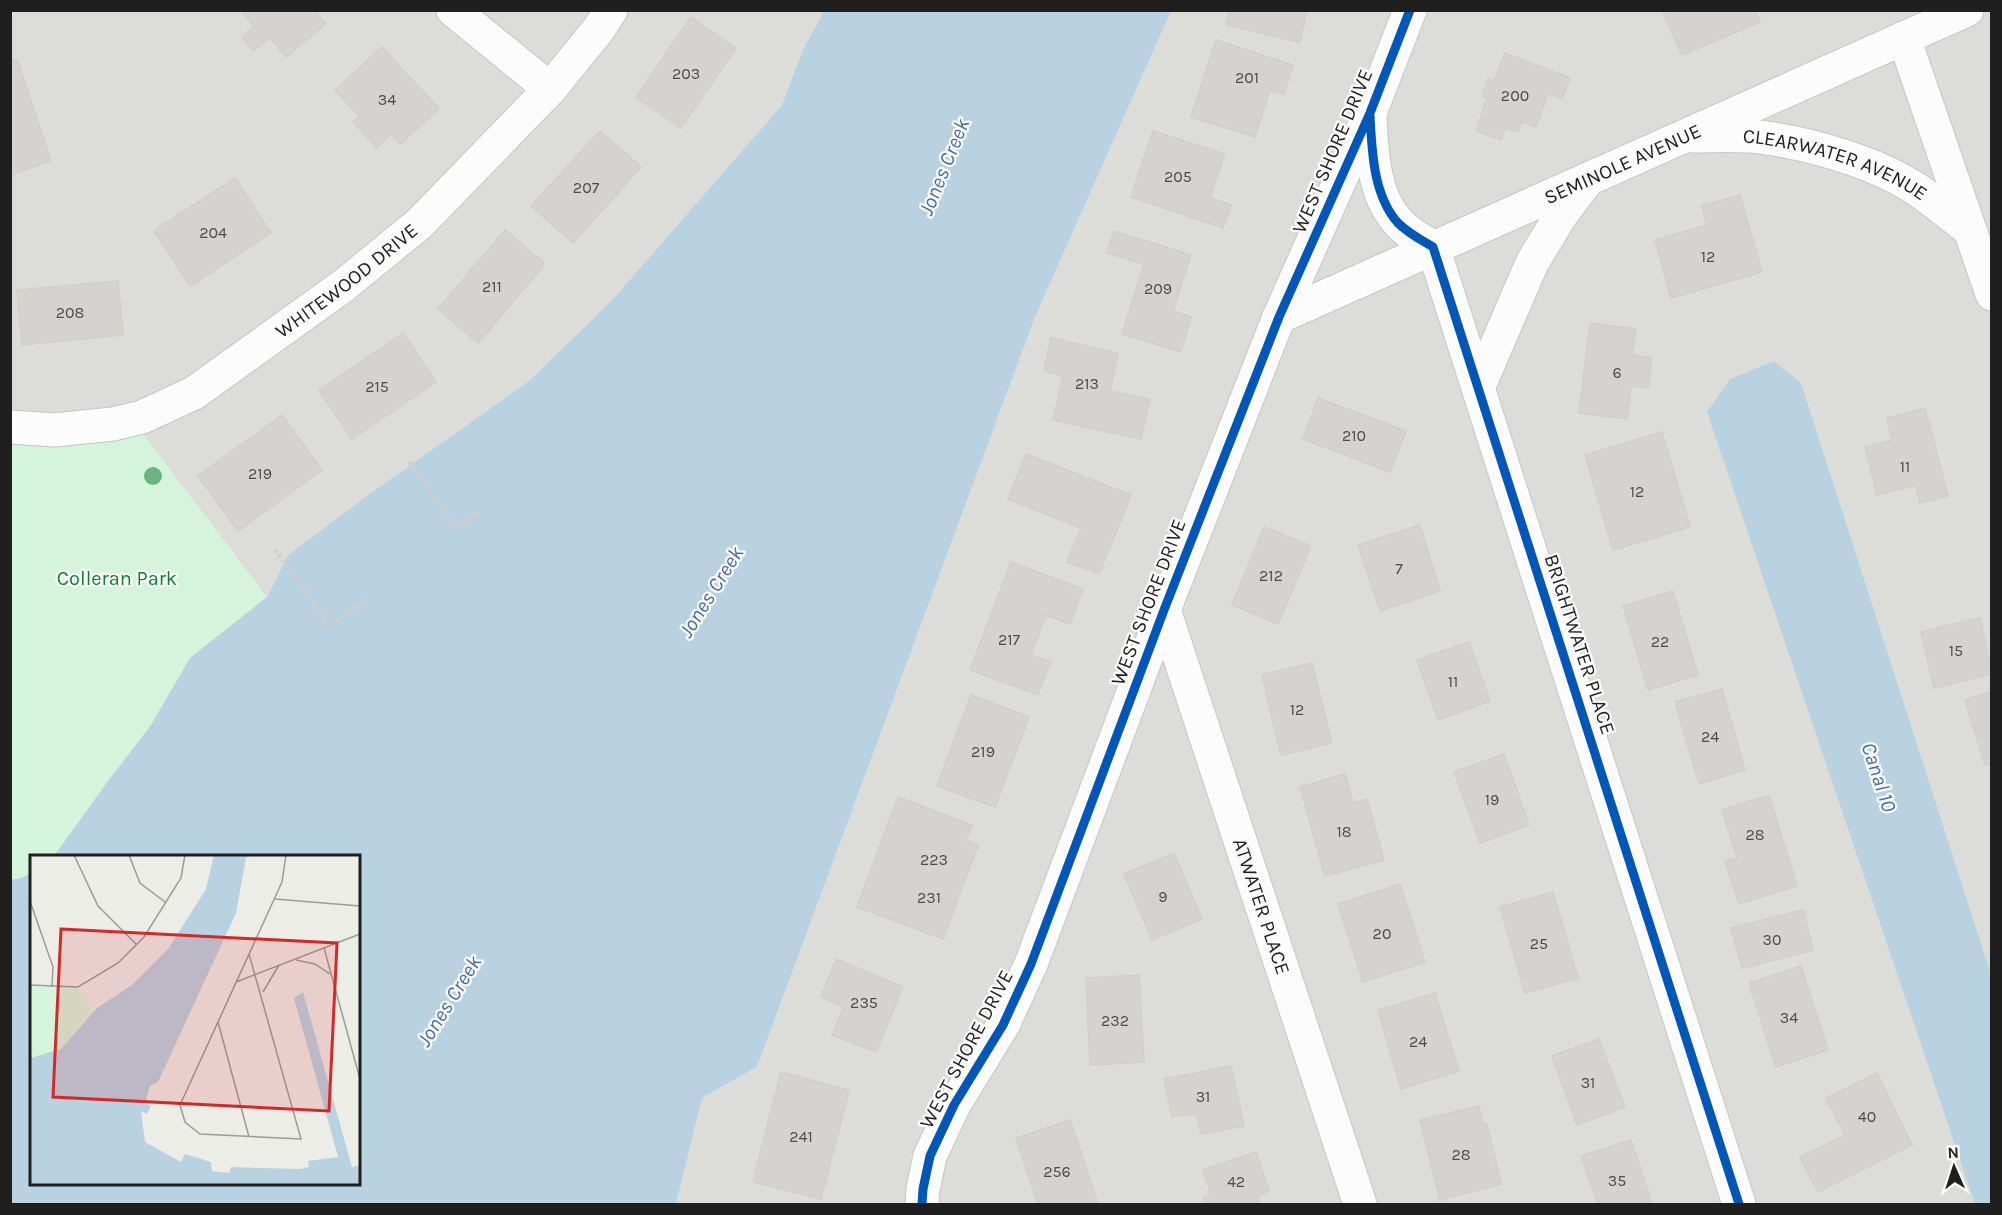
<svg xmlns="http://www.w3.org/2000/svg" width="2002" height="1215" font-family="Karla,sans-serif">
<rect width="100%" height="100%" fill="#edede8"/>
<!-- residential -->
<path fill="#dcdcd9" d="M11 11H824L803 49 782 105 614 298 529 381 368 495 288 555 267 597 32 856 11 900Z
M1171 11H1991V1204H676L702 1098 757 1067 1035 317Z"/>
<!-- park -->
<path fill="#d4f5db" d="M134 422 267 597 190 658 84 856H32L31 894 10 900V432Z"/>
<!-- water -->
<path fill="#b9d2e2" d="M824 11H1171L1035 317 757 1067 702 1098 676 1204H11V880L21 878 31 873 32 1184H358V856H54L108 781 151 725 190 658 267 597 288 555 368 495 529 381 614 298 782 105 803 49Z
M1774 361 1801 383 1991 975V1204H1975L1707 412 1730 379Z"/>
<!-- building -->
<path fill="#d4d3cf" stroke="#d1cfc9" stroke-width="1.5" d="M241 10H314L326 24 286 57 270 38 253 51 242 37 254 26Z
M1229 10H1307L1300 42 1226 25Z
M1665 10H1755L1760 22 1682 55 1663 12Z
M691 17 736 48 681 128 636 97Z
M1216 40 1293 65 1284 94 1270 90 1255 137 1191 117Z
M382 47 439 109 400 144 391 134 377 148 353 122 359 116 335 90Z
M1505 53 1570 78 1562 98 1548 93 1536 127 1522 122 1518 132 1506 128 1501 140 1476 131 1487 98 1482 97 1488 79 1494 81Z
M17 59 51 161 10 175V61Z
M600 131 641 167 573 243 531 206Z
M1153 131 1225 154 1210 198 1231 205 1223 228 1131 197Z
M235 178 271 233 190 286 154 231Z
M1740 195 1762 272 1671 298 1655 240 1707 225 1702 206Z
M505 230 545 264 478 343 438 309Z
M1114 231 1191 255 1173 311 1191 317 1181 352 1122 334 1144 264 1107 253Z
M118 281 123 335 22 345 17 290Z
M1590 323 1636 329 1632 355 1652 358 1648 388 1631 386 1627 419 1579 413Z
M403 333 436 382 352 439 319 390Z
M1051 338 1118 353 1110 391 1150 399 1141 439 1053 420 1063 376 1044 371Z
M1318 398 1406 431 1390 472 1303 439Z
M1925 408 1948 496 1920 503 1916 485 1877 495 1865 447 1892 440 1887 418Z
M282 415 322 470 238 531 198 476Z
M1662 432 1690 527 1613 550 1585 455Z
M1026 454 1131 495 1099 574 1067 562 1081 528 1008 499Z
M1420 525 1440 591 1380 611 1358 545Z
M1264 527 1311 546 1278 624 1232 605Z
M1011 562 1083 589 1070 624 1046 615 1031 655 1050 662 1038 695 970 670Z
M1673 591 1698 675 1648 690 1623 606Z
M1980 618 1992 674 1934 688 1921 632Z
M1469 642 1490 701 1438 720 1417 660Z
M1312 663 1332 743 1281 755 1262 675Z
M1722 689 1745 770 1699 784 1675 702Z
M1992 691V763L1985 765 1965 700Z
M971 695 1029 717 995 807 937 786Z
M1504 754 1529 825 1480 843 1454 772Z
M1345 774 1353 803 1367 799 1384 860 1325 876 1300 787Z
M1769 795 1797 886 1739 904 1725 861 1737 858 1722 810Z
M898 797 972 825 966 840 978 845 943 939 857 907Z
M1174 853 1202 919 1152 940 1124 874Z
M1400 884 1425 962 1363 982 1338 904Z
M1553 892 1578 978 1525 993 1500 907Z
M1803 910 1813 950 1742 968 1731 928Z
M836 959 903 987 876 1052 832 1035 844 1007 821 997Z
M1801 966 1828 1050 1776 1067 1749 983Z
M1139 975 1144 1062 1090 1065 1086 978Z
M1435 993 1459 1071 1401 1089 1378 1010Z
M1599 1039 1625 1107 1577 1125 1552 1056Z
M1231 1066 1244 1126 1201 1134 1196 1113 1172 1117 1164 1079Z
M781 1072 849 1090 821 1199 753 1182Z
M1877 1073 1912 1145 1818 1192 1800 1157 1845 1135 1826 1098Z
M1479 1106 1483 1124H1487L1501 1184 1440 1200 1420 1120Z
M1070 1120 1098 1204H1038L1016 1138Z
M1631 1140 1652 1204H1598L1581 1156Z
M1256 1152 1269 1191 1257 1196 1260 1204H1205L1203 1197 1211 1195 1203 1170Z"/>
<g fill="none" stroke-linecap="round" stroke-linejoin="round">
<!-- minor casing -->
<g stroke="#c6c6c4" stroke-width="35">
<g id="minor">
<path d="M453 10 550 89"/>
<path d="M1904 38 1992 294"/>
<path d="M1370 117C1372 152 1373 196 1399 223 1408 233 1421 240 1433 247L1739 1204"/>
<path id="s1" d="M1693 136C1717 136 1743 134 1767 138 1815 145 1878 163 1919 191 1937 203 1953 217 1970 230"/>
<path id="s2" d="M1279 317 1967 10"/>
<path d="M1479 386 1532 263 1561 215 1588 179"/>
<path id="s3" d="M10 427 55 430 113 424 142 417 194 393 343 286 420 223 550 89 598 30 611 10"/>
<path id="s4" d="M1164 610 1360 1204"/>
<path d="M922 1204 923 1189 930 1156 954 1105 1003 1025 1031 964 1164 610 1279 317 1370 113 1410 10"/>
</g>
</g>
<!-- path -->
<path stroke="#d7ccc6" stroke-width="4" stroke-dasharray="3 3" stroke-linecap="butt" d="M409 462 457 529 481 511
M275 550 330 626 370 597"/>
<!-- minor -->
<use href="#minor" stroke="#fcfcfc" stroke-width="33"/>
<!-- cycleway casing -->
<g stroke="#fff" stroke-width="13">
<path id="cycleway" d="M1370 116C1372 151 1373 195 1398 223 1408 233 1421 240 1433 247L1739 1204
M922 1204 923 1189 930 1156 954 1105 1003 1025 1031 964 1164 610 1279 317 1370 113 1410 10"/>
</g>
<!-- cycleway -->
<use href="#cycleway" stroke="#0057b8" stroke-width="9"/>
</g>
<!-- trees -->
<circle fill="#6db47e" cx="153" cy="476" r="9"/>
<g text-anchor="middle" stroke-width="4.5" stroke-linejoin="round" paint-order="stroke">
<!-- number labels -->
<g font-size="16" fill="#4c4c4b">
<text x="686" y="79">203</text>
<text x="1247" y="83">201</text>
<text x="1515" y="101">200</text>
<text x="387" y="105">34</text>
<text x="1178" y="182">205</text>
<text x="586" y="193">207</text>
<text x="213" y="238">204</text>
<text x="1708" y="262">12</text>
<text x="492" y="292">211</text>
<text x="1158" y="294">209</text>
<text x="70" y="318">208</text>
<text x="1617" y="378">6</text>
<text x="1087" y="389">213</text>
<text x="377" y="392">215</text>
<text x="1354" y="441">210</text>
<text x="1905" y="472">11</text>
<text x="260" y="479">219</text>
<text x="1637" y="497">12</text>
<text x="1399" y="574">7</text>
<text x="1271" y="581">212</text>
<text x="1009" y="645">217</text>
<text x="1660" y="647">22</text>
<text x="1956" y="656">15</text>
<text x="1453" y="687">11</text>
<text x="1297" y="715">12</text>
<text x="1710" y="742">24</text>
<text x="983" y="757">219</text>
<text x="1492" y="805">19</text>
<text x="1344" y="837">18</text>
<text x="1755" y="840">28</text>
<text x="934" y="865">223</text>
<text x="1163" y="902">9</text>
<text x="929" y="903">231</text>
<text x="1382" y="939">20</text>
<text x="1772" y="945">30</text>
<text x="1539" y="949">25</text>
<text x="864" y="1008">235</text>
<text x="1789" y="1023">34</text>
<text x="1115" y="1026">232</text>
<text x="1418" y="1047">24</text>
<text x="1588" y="1088">31</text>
<text x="1203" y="1102">31</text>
<text x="1867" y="1122">40</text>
<text x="801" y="1142">241</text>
<text x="1461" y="1160">28</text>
<text x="1057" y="1177">256</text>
<text x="1617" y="1186">35</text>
<text x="1236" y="1187">42</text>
</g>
<!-- street labels -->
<g font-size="20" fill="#1f1f1f" stroke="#fff">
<text transform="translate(1332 151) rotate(-67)" y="7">WEST SHORE DRIVE</text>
<text dy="7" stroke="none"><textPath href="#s2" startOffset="376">SEMINOLE AVENUE</textPath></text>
<text dy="7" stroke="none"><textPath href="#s1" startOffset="147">CLEARWATER AVENUE</textPath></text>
<text dy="7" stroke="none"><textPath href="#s3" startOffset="380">WHITEWOOD DRIVE</textPath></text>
<text transform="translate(1148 602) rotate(-69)" y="7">WEST SHORE DRIVE</text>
<text transform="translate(1580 644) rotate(72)" y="7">BRIGHTWATER PLACE</text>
<text dy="7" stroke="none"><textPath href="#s4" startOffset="312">ATWATER PLACE</textPath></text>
<text transform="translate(966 1049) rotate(-62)" y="7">WEST SHORE DRIVE</text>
</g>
<!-- park labels -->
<g font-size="20" fill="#058527" stroke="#fff">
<text x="117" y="585">Colleran Park</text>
</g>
<!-- water labels -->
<g font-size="21" font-style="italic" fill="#4669b5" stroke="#fff">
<text transform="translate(944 167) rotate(-68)" y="7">Jones Creek</text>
<text transform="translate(711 592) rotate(-58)" y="7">Jones Creek</text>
<text transform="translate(1879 777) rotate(72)" y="7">Canal 10</text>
<text transform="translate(449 1001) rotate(-58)" y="7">Jones Creek</text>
</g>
</g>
<!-- overview -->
<g transform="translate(30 855)">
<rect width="330" height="330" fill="#edede8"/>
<path d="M0 131 47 133 64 158 53 166 34 196 0 204Z" fill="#d4f5db"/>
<path d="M184 0H221L216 3 206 58 128 227 120 231 115 248 121 251 117 259 111 256 115 287 151 307 155 299 181 307 182 316 199 318 201 312 270 314 279 312 278 306 308 302 264 143 273 137 322 312 330 310V330H0V203L31 194 67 153 102 130 138 94 176 34Z" fill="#b9d2e2"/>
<path fill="none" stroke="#9b9b98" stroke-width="1.5" d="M44 0 68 51 107 90M99 0 110 28 135 47M245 44 330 51M0 46 23 112 22 132M294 93 330 224M219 99 271 284 170 279 155 267 150 250 252 27 256 0M266 105 285 109 300 119M206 127 330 79M0 130 48 132 88 108 114 82 151 23 155 0M233 137 249 110M188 167 219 282"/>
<path fill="#d62828" fill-opacity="0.15" stroke="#d62828" stroke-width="3" d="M31 74 307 88 299 256 23 242Z"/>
<rect width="330" height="330" fill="none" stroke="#1f1f1f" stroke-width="3"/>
</g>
<!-- border -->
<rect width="2002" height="1215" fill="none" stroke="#1f1f1f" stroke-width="24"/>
<!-- north arrow -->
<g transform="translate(1954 1167) rotate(357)" stroke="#ffffff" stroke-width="4.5" paint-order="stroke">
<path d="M0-4.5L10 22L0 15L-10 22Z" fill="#1f1f1f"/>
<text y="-9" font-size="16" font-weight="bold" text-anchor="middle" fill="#1f1f1f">N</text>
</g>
</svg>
